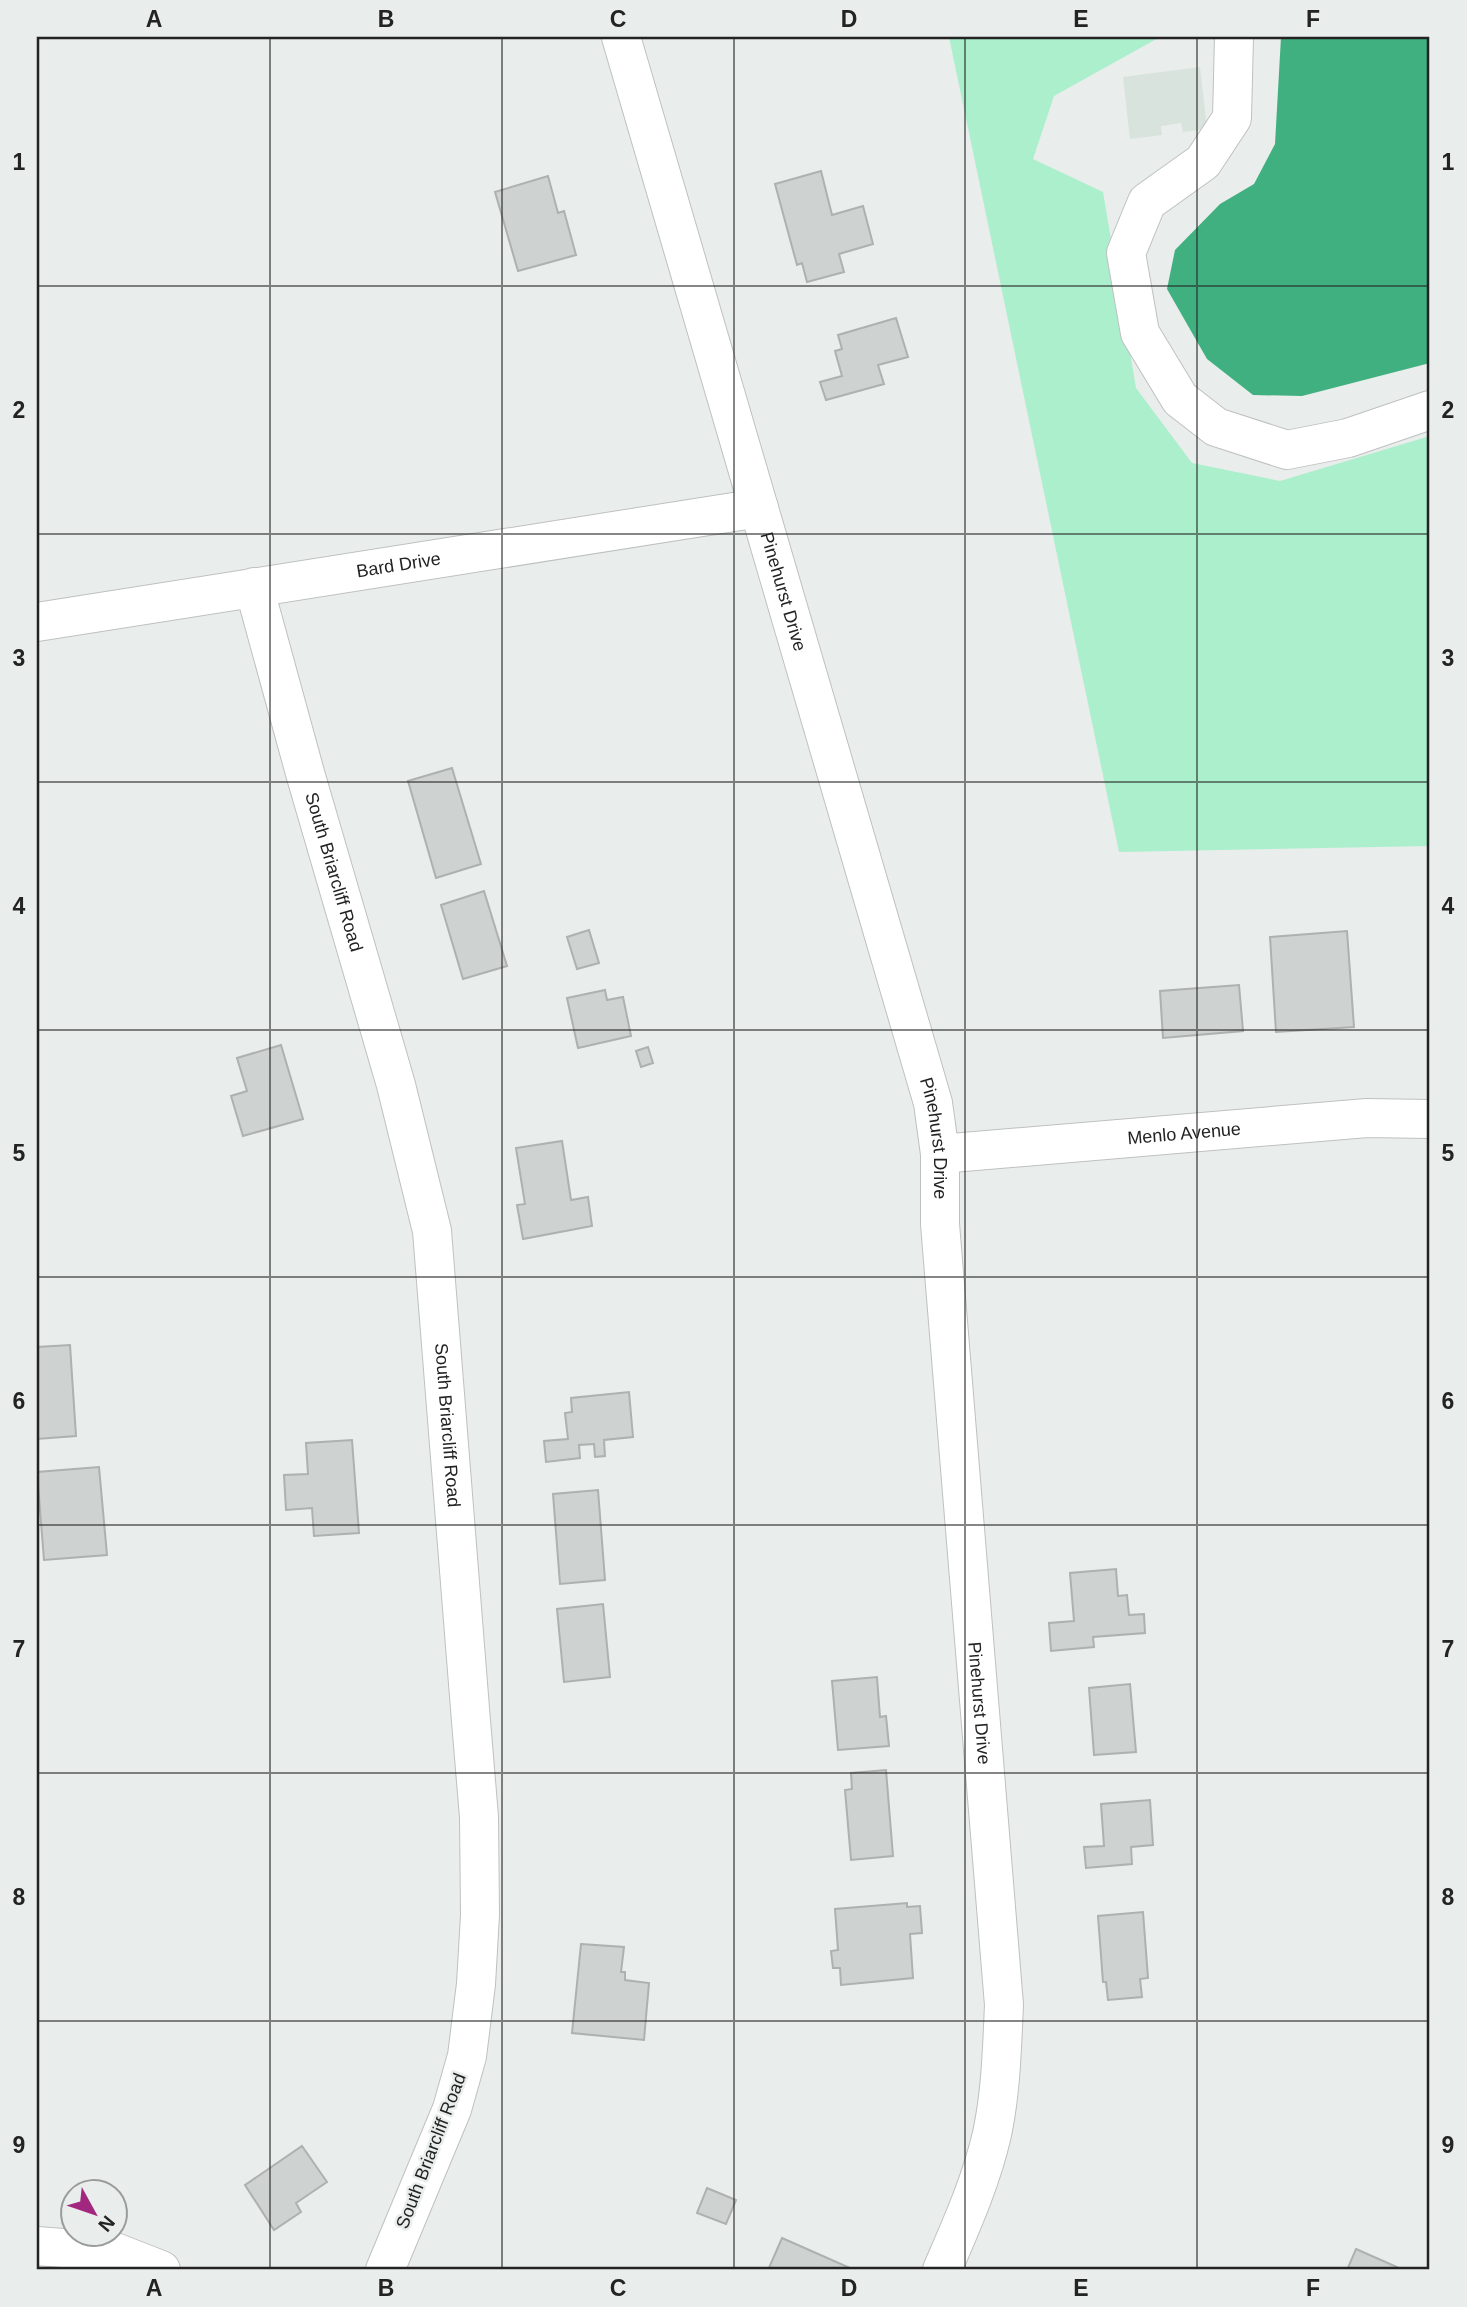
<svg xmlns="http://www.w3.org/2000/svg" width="1467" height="2307" font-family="Helvetica,sans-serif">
<rect width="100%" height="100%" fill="#e9edeb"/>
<!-- built -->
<path fill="#d8e3dd" d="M1200 67 1207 129 1183 132 1181 123 1161 126 1162 135 1130 139 1123 77Z"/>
<!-- green -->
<path fill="#abefcd" d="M949 37H1160L1054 96 1033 159 1103 192 1136 388 1192 463 1280 481 1430 436V846L1119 852Z"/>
<!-- water -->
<path fill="#41b081" d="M1281 37H1430V363L1302 396 1253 395 1207 359 1167 289 1175 250 1220 204 1254 184 1275 144Z"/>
<!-- building -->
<path fill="#ced2d0" stroke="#adb1af" stroke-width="2" d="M821 171 832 215 863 206 873 244 839 254 844 272 807 282 802 263 797 265 775 184Z
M548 176 558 213 564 211 576 255 518 271 495 192Z
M896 318 908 357 878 365 884 384 826 400 820 382 842 376 835 351 842 349 838 335Z
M452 768 481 864 436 878 408 781Z
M484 891 507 966 463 979 441 905Z
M589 930 599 963 577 969 567 937Z
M1347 931 1354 1027 1276 1032 1270 937Z
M1239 985 1243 1031 1163 1038 1160 991Z
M605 990 607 1000 623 997 631 1036 578 1048 567 998Z
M281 1045 303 1119 243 1136 231 1096 247 1091 237 1058Z
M648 1047 653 1063 641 1067 636 1051Z
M562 1141 571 1200 588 1197 592 1226 523 1239 517 1205 525 1204 516 1148Z
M70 1345 76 1436 37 1439V1347Z
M629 1392 633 1437 604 1440 605 1456 595 1457 594 1444 579 1445 580 1458 546 1462 544 1441 568 1439 565 1413 572 1412 571 1398Z
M352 1440 359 1533 314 1536 312 1508 286 1510 284 1475 308 1474 306 1443Z
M99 1467 107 1555 44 1560 37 1472Z
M598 1490 605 1580 560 1584 553 1494Z
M1116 1569 1118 1596 1127 1595 1129 1615 1144 1614 1145 1633 1093 1637 1094 1647 1051 1651 1049 1623 1074 1621 1070 1573Z
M603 1604 610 1677 564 1682 557 1609Z
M877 1677 880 1717 886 1716 889 1746 838 1750 832 1681Z
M1130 1684 1136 1752 1094 1755 1089 1688Z
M886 1770 893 1856 851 1860 845 1790 852 1789 851 1773Z
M1150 1800 1153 1845 1131 1847 1132 1864 1086 1868 1084 1847 1104 1846 1101 1804Z
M907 1903V1907L920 1906 922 1933 910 1934 913 1978 841 1985 840 1968H833L831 1951 838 1950 835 1909Z
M1143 1912 1148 1978 1140 1979 1142 1997 1108 2000 1106 1982H1103L1098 1916Z
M581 1944 624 1947 621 1972H625V1980L649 1983 644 2040 572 2033Z
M302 2146 327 2182 296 2203 301 2212 274 2230 245 2185Z
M707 2188 736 2200 726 2224 697 2213Z
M782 2238 850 2268 849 2270H768Z
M1356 2249 1397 2267 1396 2270H1347Z"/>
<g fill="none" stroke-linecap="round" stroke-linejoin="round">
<!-- minor casing -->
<g stroke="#bec1bf" stroke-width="40">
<g id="minor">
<path id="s1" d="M621 37 933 1103 940 1154V1224L1004 2005C1002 2048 1001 2092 992 2134 981 2182 961 2226 942 2270"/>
<path d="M1234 37 1232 118 1203 162 1147 202 1126 253 1140 333 1180 399 1216 427 1287 450 1348 438 1430 410"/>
<path id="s2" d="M254 587 305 773 396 1085 432 1231 471 1721 479 1817 480 1915 476 1984 467 2056 452 2109 385 2270"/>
<path id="s3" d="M37 622 759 508"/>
<path id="s4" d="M940 1154 1367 1118 1430 1119"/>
<path d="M37 2246 115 2252 161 2270"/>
</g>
</g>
<!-- minor -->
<use href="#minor" stroke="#fff" stroke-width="38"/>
</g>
<!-- grid -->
<path fill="none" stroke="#222322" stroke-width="2" stroke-opacity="0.55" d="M270 37V2270M502 37V2270M734 37V2270M965 37V2270M1197 37V2270M37 286H1430M37 534H1430M37 782H1430M37 1030H1430M37 1277H1430M37 1525H1430M37 1773H1430M37 2021H1430"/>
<g text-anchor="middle" stroke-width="5" stroke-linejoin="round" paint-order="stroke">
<!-- street labels -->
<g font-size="18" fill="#222322" stroke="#e9edeb">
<text dy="6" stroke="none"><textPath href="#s3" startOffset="366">Bard Drive</textPath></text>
<text dy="6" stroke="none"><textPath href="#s1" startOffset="578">Pinehurst Drive</textPath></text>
<text dy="6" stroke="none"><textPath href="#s2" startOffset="296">South Briarcliff Road</textPath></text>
<text dy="6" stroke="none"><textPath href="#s4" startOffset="245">Menlo Avenue</textPath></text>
<text dy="6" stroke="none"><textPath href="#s1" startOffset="1146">Pinehurst Drive</textPath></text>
<text dy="6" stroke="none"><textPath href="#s2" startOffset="863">South Briarcliff Road</textPath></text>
<text dy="6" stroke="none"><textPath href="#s1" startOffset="1713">Pinehurst Drive</textPath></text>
<text transform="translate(431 2151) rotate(-69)" y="6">South Briarcliff Road</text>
</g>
</g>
<!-- border -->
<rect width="1467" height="2307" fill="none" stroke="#e9edeb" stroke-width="77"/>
<!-- north arrow -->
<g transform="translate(94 2213) rotate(130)"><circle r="33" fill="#e9edeb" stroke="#999c9b" stroke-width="2"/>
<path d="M0-5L12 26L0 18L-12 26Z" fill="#a2287f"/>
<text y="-10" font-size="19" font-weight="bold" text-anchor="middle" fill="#222322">N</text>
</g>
<rect x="38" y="38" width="1390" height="2230" fill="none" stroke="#222322" stroke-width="2.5"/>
<g font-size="23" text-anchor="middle" font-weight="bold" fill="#222322">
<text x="154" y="27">A</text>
<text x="386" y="27">B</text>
<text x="618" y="27">C</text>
<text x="849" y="27">D</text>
<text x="1081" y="27">E</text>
<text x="1313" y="27">F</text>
<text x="19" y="170">1</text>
<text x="1448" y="170">1</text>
<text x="19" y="418">2</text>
<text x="1448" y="418">2</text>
<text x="19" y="666">3</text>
<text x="1448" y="666">3</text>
<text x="19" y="914">4</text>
<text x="1448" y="914">4</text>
<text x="19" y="1161">5</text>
<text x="1448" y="1161">5</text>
<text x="19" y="1409">6</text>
<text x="1448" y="1409">6</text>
<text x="19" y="1657">7</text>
<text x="1448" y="1657">7</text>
<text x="19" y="1905">8</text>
<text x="1448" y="1905">8</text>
<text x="19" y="2153">9</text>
<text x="1448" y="2153">9</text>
<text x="154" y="2296">A</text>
<text x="386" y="2296">B</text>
<text x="618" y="2296">C</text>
<text x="849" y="2296">D</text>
<text x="1081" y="2296">E</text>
<text x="1313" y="2296">F</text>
</g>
</svg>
